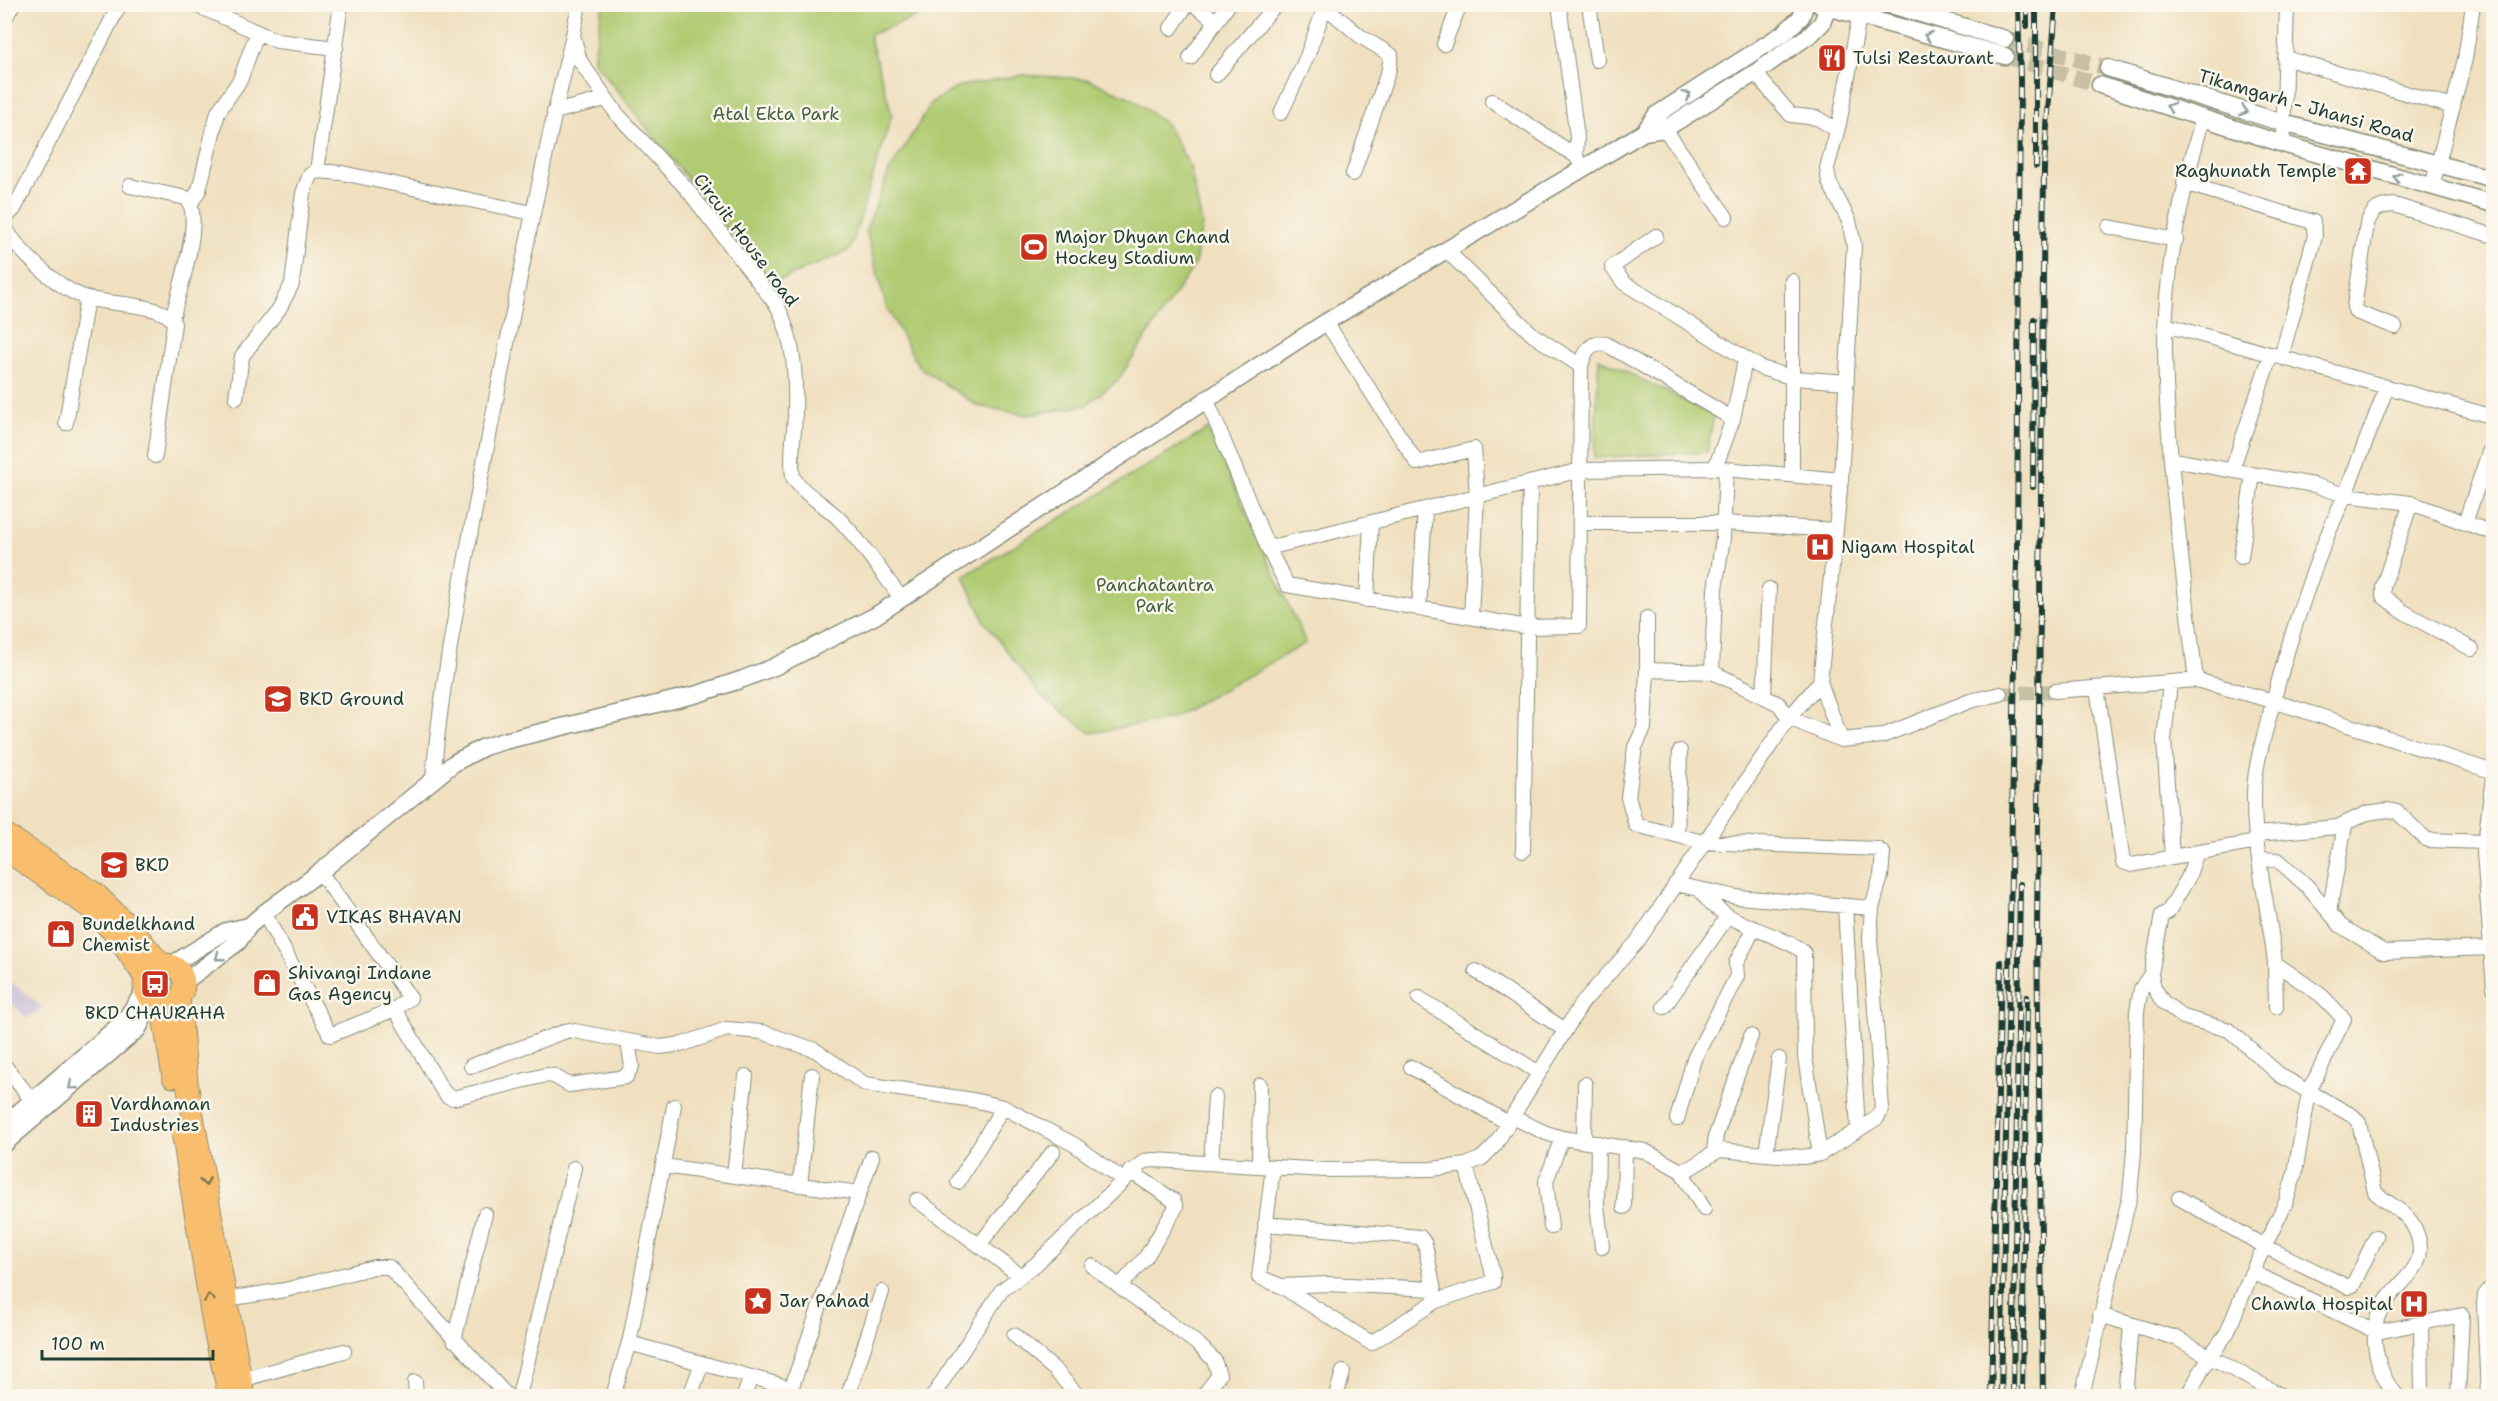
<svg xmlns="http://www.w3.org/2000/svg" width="2498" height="1401" font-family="'Shantell Sans',sans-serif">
<rect width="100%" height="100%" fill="#fbf7ec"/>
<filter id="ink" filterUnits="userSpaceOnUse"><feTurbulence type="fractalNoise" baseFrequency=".0167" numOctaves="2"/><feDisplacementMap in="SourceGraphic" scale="12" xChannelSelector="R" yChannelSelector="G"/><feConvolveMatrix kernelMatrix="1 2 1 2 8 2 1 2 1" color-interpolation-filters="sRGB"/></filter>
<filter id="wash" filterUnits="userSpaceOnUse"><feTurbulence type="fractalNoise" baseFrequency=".008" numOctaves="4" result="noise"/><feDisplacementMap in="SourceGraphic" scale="24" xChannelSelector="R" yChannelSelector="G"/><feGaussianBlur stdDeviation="1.35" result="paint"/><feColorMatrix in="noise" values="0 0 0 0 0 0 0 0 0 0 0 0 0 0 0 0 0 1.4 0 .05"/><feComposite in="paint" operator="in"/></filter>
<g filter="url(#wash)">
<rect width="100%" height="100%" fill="#f0e0c0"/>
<!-- industrial -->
<path fill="#c8bfd8" d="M10 981 42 1007 27 1019 5 997V986Z"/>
<!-- green -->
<path fill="#b0cb72" stroke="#688453" stroke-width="1.5" d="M603 5H947L869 35 892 114 850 250 771 284 593 60Z
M1023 75 1087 79 1133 99 1167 125 1190 167 1202 224 1195 264 1118 380 1086 405 1027 415 978 406 919 367 886 306 866 230 889 172 932 102 960 86Z
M1599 358 1714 416 1707 452 1594 458Z
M1208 429 1306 643 1172 718 1091 733 1040 695 985 622 964 576Z"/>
</g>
<g filter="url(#ink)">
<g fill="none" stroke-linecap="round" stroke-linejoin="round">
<!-- minor-tunnel -->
<path stroke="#c6bfa4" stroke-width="14" stroke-dasharray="14 7" stroke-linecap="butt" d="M2000 694 2055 691"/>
<!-- tertiary-tunnel -->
<path stroke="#c6bfa4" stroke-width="16" stroke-dasharray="16 8" stroke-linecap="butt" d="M2005 39 2108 68
M2005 56 2100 85"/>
<!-- minor casing -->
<g stroke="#888e7a" stroke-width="16">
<path id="minor" d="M194 4 277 41 336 48
M579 4 573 35 580 61 617 114 687 189 778 307C795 342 796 377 795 416 794 436 790 456 793 477 803 494 823 503 838 518 862 542 881 572 902 599
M1193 4 1216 21
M1322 4 1360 36 1391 55 1389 69 1353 174
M1559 4 1577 137 1576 156
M1589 4 1597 60
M4 20 13 4
M1171 28 1187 4
M1444 44 1460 4
M1190 58 1229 4
M2285 58 2453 107
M1755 73 1791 115 1817 118 1837 130
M1216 75 1276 4
M1492 101 1576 156 1579 161
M554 112 606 99
M1281 113 1306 59 1326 4
M1660 122 1726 217
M2283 144 2287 4
M317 171 341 4
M2184 183 2313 222 2315 236 2281 357
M130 186 186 198C205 215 178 295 172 319
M2432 187 2465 59 2473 4
M191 203 199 190 218 112 240 80 257 33
M4 219 14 209 120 4
M4 224C15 250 60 290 87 298 109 305 156 303 172 319L174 324 155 456
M2109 227 2176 240
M1656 236 1612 267 1624 283 1761 368 1794 378 1847 382
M1447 251 1533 335 1581 366
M4 261 8 234
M1326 322 1417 463 1474 449 1477 496 1471 617
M2166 325 2494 417
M2395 327 2356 312 2354 307 2367 224C2373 209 2378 206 2394 205L2494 236
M2387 387 2345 495 2411 503 2465 523 2494 438
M236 398 242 356 279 309 292 284 303 193 310 175 317 171 342 173 532 213
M1733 419 1745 360
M66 423 87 298
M2173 460 2314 485 2345 495C2313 564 2290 636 2271 710 2264 737 2254 768 2254 795 2253 851 2269 907 2275 963L2322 996 2344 1019 2309 1092 2295 1173 2286 1202 2252 1272 2227 1333 2210 1356 2187 1396
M2232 470 2271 354
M1792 475V281
M1841 480 1854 245 1849 221 1829 182 1827 168 1839 124 1859 18
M2411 503 2383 586V596L2402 611 2472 649
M1580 523H1724L1836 530
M2465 523 2494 533
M1268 548 1287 585 1527 627 1579 626 1581 366C1585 351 1590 341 1606 344L1733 419 1715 468
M2241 557 2253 474
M1367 600 1371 522
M1419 609 1425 509
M1647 670V618
M1712 672 1715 589 1723 538 1726 469
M2196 680C2183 572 2167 459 2165 350 2164 271 2182 192 2203 117
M1820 682 1841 740
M2170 682 2164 740 2172 857 2257 842
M2097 688 2123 862 2132 865 2172 857
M2055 691 2196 680 2273 701 2494 772
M1764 696 1769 589
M2494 768 2484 852 2494 988
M433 780C442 671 465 564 485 457 512 316 539 175 573 35
M2257 834 2337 827 2367 813 2388 810 2397 812 2427 840 2485 842
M1677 835 1680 751
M1523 851 1530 483
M2197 852 2188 878 2168 912 2162 915 2151 974 2154 987 2162 1001 2183 1017 2229 1030 2281 1076 2353 1116 2359 1123 2375 1192C2388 1205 2407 1211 2415 1229 2432 1267 2402 1277 2385 1303 2365 1329 2377 1374 2397 1396
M2260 859 2278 860 2307 886 2341 926 2384 952 2491 948
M1675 884 1737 897 1872 908
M1701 891C1719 918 1751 926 1780 939 1788 943 1798 946 1804 953L1805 1057 1820 1154
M1845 906 1858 1130
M2329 912 2345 825
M264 913 330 1035 395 1009 410 998 320 872
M2275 963 2276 1007
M1476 971 1565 1030
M1419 998 1539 1073
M1664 1007 1728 916
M395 1009 441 1088 447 1096 453 1098 546 1075 554 1076 569 1085 626 1077 632 1066 628 1042
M4 1065 38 1108
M471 1066 569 1030 660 1047 683 1044 727 1029 762 1032 815 1050 865 1084 973 1100 1003 1107 1075 1145 1122 1179
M1411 1067 1508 1123
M1512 1117 1546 1133 1562 1138 1645 1151 1681 1171 1690 1168 1719 1150 1803 1157 1820 1154 1877 1118 1882 1109 1870 938 1872 908 1881 876 1883 853 1877 849 1703 842 1636 825 1628 797 1635 747 1644 728 1647 670 1712 672 1779 704 1789 718 1841 740 1882 736 1970 701 2000 694
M1677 1119 1694 1059 1737 976 1736 963 1754 928
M1584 1141 1585 1084
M1598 1143 1597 1205 1602 1247
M1714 1151 1716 1135 1751 1036
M1766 1154 1779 1059
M1211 1163 1215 1097
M663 1166 859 1193
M1259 1166 1260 1085
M1273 1167 1259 1277 1281 1286 1371 1343 1436 1301 1493 1282V1275L1466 1165
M1681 1171 1704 1209
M734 1174 746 1076
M958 1182 1003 1107
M800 1184 812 1075
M2179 1198 2264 1246 2348 1287 2353 1285 2376 1237
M917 1200 1021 1276
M1624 1207 1625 1147
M1265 1224 1420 1237 1425 1244 1436 1301
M1551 1227 1546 1181 1562 1138
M979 1245 1053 1152
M1092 1266 1199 1345 1214 1360 1219 1375 1203 1396
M2252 1272 2377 1332 2462 1315 2458 1396
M1120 1286 1146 1257 1176 1207 1173 1200 1130 1171
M1281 1286 1328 1284 1434 1289
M227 1299 285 1290 374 1267H389L507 1396
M2100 1315 2176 1338 2282 1396
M2421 1323 2422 1396
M1014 1335 1055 1370 1078 1396
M454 1340 485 1214
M629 1343 780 1385 791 1389 798 1396
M234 1382 344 1351
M415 1382 416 1396
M791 1389 872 1157
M519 1396 574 1168
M613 1396 630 1339 674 1106
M690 1396 702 1363
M744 1396 751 1377
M848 1396 882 1292
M933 1396 1001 1291 1036 1264 1144 1161 1154 1160 1326 1170 1431 1169 1466 1165 1482 1158 1495 1145 1582 1003 1637 942 1789 718 1820 682 1841 480 1715 468 1581 470 1268 548 1206 398
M1336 1396 1343 1372
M2082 1396 2130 1195 2134 1151 2137 1011 2141 989 2151 974
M2125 1396 2131 1325
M2488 1396 2484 1304 2485 1295 2494 1284"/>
</g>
<!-- tertiary casing -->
<g stroke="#888e7a" stroke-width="19">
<path id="tertiary" d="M1888 4 2005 39
M1820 5 2005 56
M2108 68 2283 123 2494 179
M2100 85 2283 144 2494 204
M1644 132 1665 129 1755 73 1811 34 1822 23 1829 4
M171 965 226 931 249 926
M184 982 238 942 249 926 264 913 320 872 454 763 484 747 504 741 698 694 743 679 774 667 875 616 1326 322 1644 132 1656 115 1784 33 1801 17 1806 4
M4 1125 124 1021 145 990
M4 1144 138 1029 152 999"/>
</g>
<!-- primary casing -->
<g stroke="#888e7a" stroke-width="23">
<path id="primary" d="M4 833 95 893 133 930 161 964
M4 849 90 908 116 935 145 978
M144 984a20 20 0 1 1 40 0a20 20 0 1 1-40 0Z
M179 997 187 1083 244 1396
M161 1003 173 1077
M182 1131 214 1330 227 1387"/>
</g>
<!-- minor -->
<use href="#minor" stroke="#fff" stroke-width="14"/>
<!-- tertiary -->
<use href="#tertiary" stroke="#fff" stroke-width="16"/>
<!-- primary -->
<use href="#primary" stroke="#f9be6d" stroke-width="21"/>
<!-- rail casing -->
<g stroke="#1f3d34" stroke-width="6">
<path id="rail" d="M2027 4V26
M2036 166V4
M2033 487 2034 319
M1991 1396 2001 962
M2001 1396 2017 558 2020 79 2018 4
M2013 1396 2020 884
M2022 1396 2027 997
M2043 1396 2037 931 2044 167 2056 4"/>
</g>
<!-- rail -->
<use href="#rail" stroke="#fbf7ec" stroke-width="4" stroke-dasharray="11" stroke-linecap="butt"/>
</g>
<!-- one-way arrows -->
<defs><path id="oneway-chevron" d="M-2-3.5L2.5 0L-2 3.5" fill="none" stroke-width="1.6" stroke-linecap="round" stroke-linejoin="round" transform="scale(1.5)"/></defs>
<g stroke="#8f9e9a">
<use href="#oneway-chevron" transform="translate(1928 36) rotate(-166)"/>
<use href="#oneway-chevron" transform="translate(1687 95) rotate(-32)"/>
<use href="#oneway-chevron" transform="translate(2170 107) rotate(-163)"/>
<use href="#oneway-chevron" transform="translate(2244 111) rotate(17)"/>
<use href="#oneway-chevron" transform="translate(2397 177) rotate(-164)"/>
<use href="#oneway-chevron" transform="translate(219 957) rotate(142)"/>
<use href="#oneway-chevron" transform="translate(72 1086) rotate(140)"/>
</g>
<g stroke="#81774e">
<use href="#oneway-chevron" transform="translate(205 1182) rotate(80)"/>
<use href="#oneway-chevron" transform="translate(209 1298) rotate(-99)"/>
</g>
</g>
<!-- icons -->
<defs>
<g id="restaurant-square" transform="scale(1.5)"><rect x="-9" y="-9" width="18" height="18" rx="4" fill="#c8321e" stroke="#fbf7ec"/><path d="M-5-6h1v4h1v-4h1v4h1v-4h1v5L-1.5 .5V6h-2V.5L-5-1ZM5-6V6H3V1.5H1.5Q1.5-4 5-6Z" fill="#fff"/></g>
<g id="temple-square" transform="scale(1.5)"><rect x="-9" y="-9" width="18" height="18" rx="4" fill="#c8321e" stroke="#fbf7ec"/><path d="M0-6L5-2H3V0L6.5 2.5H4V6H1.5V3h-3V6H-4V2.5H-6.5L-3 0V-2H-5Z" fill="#fff"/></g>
<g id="stadium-square" transform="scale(1.5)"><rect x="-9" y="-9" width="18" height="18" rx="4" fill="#c8321e" stroke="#fbf7ec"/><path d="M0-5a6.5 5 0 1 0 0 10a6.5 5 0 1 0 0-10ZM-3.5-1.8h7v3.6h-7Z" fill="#fff"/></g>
<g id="hospital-square" transform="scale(1.5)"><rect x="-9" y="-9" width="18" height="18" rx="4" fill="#c8321e" stroke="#fbf7ec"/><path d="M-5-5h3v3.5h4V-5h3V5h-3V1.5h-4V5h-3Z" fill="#fff"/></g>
<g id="university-square" transform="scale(1.5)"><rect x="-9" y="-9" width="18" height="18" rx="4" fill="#c8321e" stroke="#fbf7ec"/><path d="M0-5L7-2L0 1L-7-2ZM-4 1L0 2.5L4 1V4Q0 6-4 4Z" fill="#fff"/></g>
<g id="civic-square" transform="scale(1.5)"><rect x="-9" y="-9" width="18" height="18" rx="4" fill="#c8321e" stroke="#fbf7ec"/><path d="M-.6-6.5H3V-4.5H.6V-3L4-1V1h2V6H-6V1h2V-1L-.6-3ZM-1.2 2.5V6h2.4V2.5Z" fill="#fff"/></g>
<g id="shop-square" transform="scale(1.5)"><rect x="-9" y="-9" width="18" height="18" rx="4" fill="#c8321e" stroke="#fbf7ec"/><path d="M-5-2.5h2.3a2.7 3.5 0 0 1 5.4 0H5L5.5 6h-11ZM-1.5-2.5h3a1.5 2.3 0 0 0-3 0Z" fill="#fff"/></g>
<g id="bus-square" transform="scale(1.5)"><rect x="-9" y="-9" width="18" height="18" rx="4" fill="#c8321e" stroke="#fbf7ec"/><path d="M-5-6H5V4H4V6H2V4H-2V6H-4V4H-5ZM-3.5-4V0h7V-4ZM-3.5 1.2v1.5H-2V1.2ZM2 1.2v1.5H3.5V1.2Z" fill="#fff"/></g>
<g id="building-square" transform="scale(1.5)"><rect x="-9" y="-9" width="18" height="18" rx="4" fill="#c8321e" stroke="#fbf7ec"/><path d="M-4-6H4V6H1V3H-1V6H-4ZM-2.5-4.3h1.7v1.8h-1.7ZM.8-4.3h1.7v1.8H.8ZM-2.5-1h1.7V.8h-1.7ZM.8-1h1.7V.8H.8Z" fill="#fff"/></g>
<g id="sight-square" transform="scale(1.5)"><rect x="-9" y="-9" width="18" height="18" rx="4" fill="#c8321e" stroke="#fbf7ec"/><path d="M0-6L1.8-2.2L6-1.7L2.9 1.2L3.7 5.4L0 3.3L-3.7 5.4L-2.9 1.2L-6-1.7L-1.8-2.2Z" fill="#fff"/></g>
</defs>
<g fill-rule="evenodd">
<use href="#restaurant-square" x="1832" y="58"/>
<use href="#temple-square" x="2358" y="171"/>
<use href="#stadium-square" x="1034" y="247"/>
<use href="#hospital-square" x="1820" y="547"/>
<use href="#university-square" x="278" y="699"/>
<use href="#university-square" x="114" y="865"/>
<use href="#civic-square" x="305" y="917"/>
<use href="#shop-square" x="61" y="934"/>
<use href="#shop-square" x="267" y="983"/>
<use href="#bus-square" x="155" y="984"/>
<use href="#building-square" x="89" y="1114"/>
<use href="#sight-square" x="758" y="1301"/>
<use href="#hospital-square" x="2414" y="1304"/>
</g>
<g text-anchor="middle" stroke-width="5" stroke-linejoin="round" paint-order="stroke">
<!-- poi labels -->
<g font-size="18" fill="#1f3d34" stroke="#fbf7ec" text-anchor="start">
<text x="1853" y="64">Tulsi Restaurant</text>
<text x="2337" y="177" text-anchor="end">Raghunath Temple</text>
<text x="1055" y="243">Major Dhyan Chand<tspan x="1055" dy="21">Hockey Stadium</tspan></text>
<text x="1841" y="553">Nigam Hospital</text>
<text x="299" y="705">BKD Ground</text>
<text x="135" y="871">BKD</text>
<text x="326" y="923">VIKAS BHAVAN</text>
<text x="82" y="930">Bundelkhand<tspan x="82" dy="21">Chemist</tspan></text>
<text x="288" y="979">Shivangi Indane<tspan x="288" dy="21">Gas Agency</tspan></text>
<text x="155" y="1019" text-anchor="middle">BKD CHAURAHA</text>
<text x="110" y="1110">Vardhaman<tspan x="110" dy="21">Industries</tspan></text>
<text x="779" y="1307">Jar Pahad</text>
<text x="2393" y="1310" text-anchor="end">Chawla Hospital</text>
</g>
<!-- street labels -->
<g font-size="18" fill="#1f3d34" stroke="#fbf7ec">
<text transform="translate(2306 106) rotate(16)" y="6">Tikamgarh - Jhansi Road</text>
<text transform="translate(746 240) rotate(53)" y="6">Circuit House road</text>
</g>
<!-- park labels -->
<g font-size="18" fill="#436044" stroke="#fbf7ec">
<text x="776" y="120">Atal Ekta Park</text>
<text x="1155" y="591">Panchatantra<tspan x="1155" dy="21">Park</tspan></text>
</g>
</g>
<!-- margin -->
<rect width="2498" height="1401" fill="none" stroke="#fbf7ec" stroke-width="24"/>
<!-- scale -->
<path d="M42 1350v9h171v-9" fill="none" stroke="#1f3d34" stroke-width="3"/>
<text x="51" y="1350" font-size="18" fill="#1f3d34" stroke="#fbf7ec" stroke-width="4.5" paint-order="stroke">100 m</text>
</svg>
